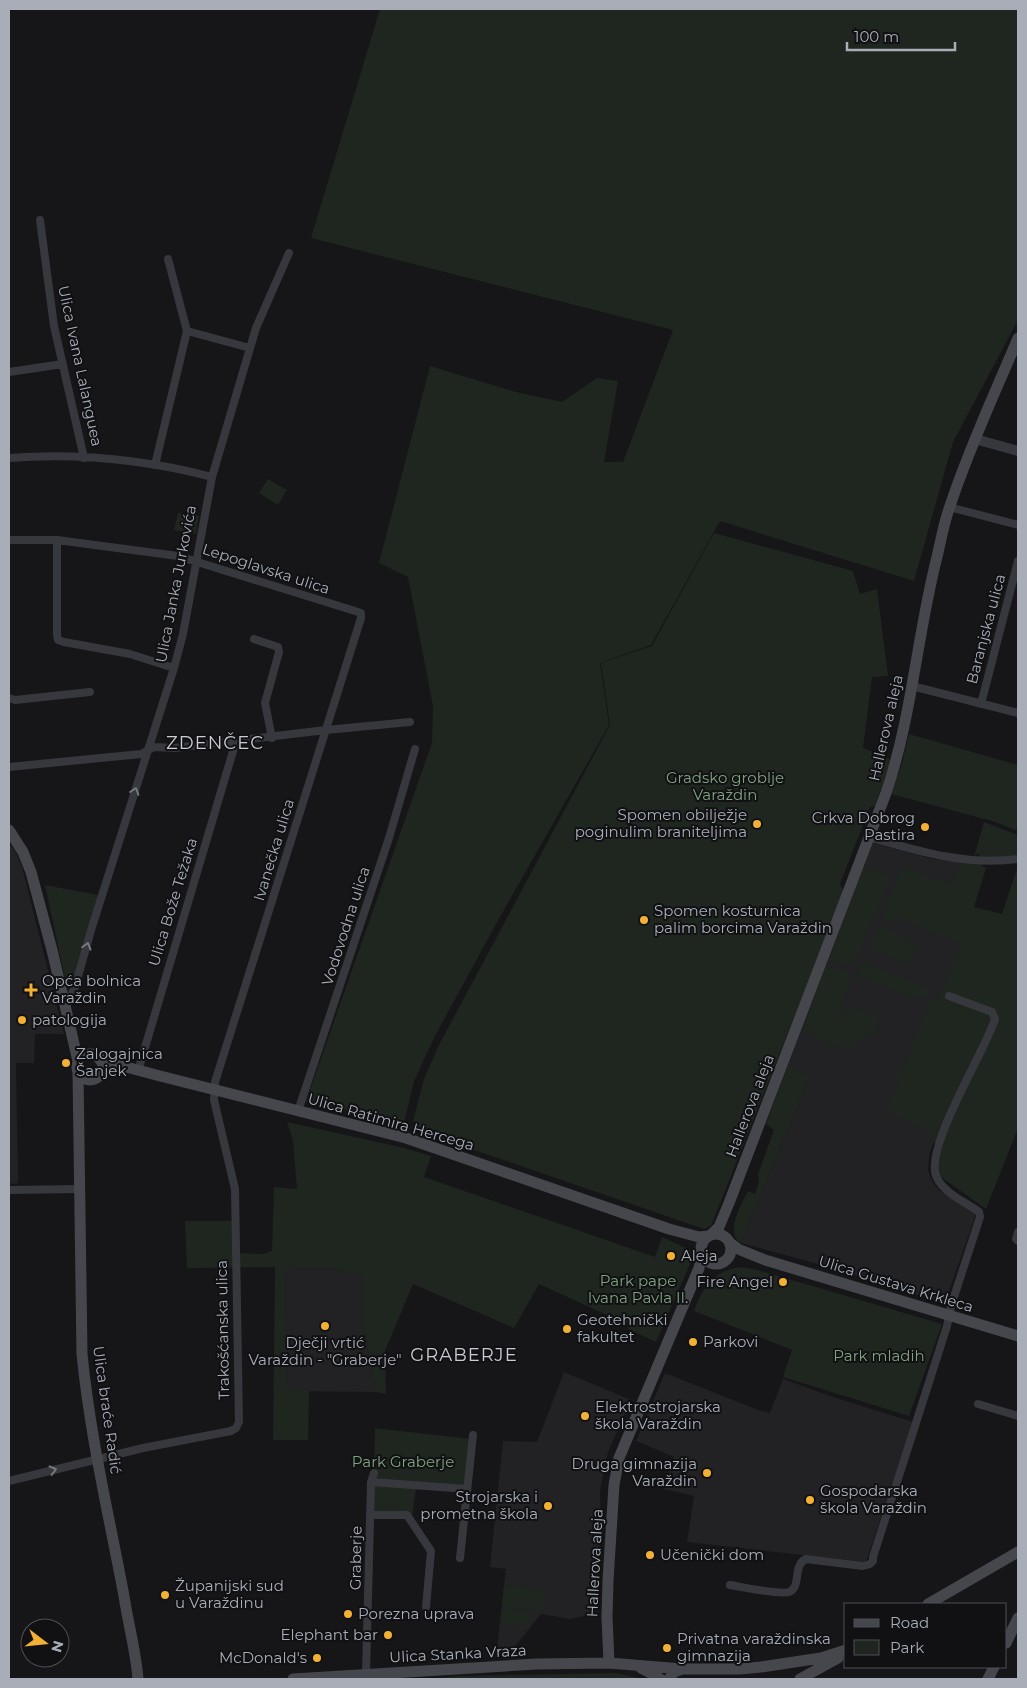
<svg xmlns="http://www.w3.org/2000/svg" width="1027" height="1688" font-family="Montserrat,sans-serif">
<rect width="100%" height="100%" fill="#161618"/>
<!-- built -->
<path fill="#222225" d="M9 843 15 850 22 867 64 1034H35L34 1063H16L18 1183 13 1184 9 1183Z
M873 843 933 859 983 864 956 960 942 990 936 1136 929 1155 928 1170 932 1181 938 1189 974 1213 975 1217 947 1297 940 1302 825 1266 741 1243 810 1076 788 1065Z
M333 1268 365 1277V1334L376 1392 287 1391 285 1269Z
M564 1372 631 1400 608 1452 600 1490 601 1524 596 1610 584 1616 570 1619 541 1614 512 1650 496 1657 506 1569 490 1567 503 1441 537 1442Z
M665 1373 758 1410 770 1413 783 1379 836 1398 913 1422 866 1562 687 1542 694 1496 664 1489 674 1457 636 1441Z"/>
<!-- green -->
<path fill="#1e261f" d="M380 9H1018V320L953 442 914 581 720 521 651 645 600 663 609 725 496 924 435 1036 414 1081 404 1123 306 1101 432 743 433 706 408 577 379 563 430 366 516 392 562 402 597 378 618 381 604 462H623L673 330 311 238Z
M268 479 287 490 278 505 259 493Z
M178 513 199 516 196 534 174 530Z
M714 533 853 571 860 594 877 589 888 676 872 677 863 748 891 760 875 806 870 807 840 884 843 890 816 962 711 1226 704 1229 419 1131 413 1121 424 1079 439 1045 610 725 601 663 652 646Z
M909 734 1018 765V831L992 821 891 794 902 763Z
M984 822 1018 835V856L981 858 978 853 974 857Z
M961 864 982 866 986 868 974 907 1002 914 1018 866V1128L986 1209 941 1177C936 1166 939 1158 942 1147L933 1142 935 1136 886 1110 900 1083 892 1079 906 1064 930 999 937 1001 955 960 961 943 896 918 894 924 886 921 883 915 900 872 907 868 914 869 930 878 954 883Z
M863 868 887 875 889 879 873 921 871 920 863 942 865 943 854 963 846 965 829 960Z
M45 885 98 895 74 981 66 983Z
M881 927 901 934V938L917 944 909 964 875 951C869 944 875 932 881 927Z
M866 958 867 959 865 963 923 986 922 988H929L926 997 923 998 918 996 917 999 857 975 863 960Z
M826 966 848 973 851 977 839 1015 848 1020 845 1011V1004L880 1018 876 1034C864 1034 854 1042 848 1052L802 1030Z
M788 1065 810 1076 741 1243C724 1233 742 1203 748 1191L755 1194 759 1182 758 1174 774 1130 766 1124Z
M287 1122 404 1148 431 1156 424 1177 655 1257 662 1237 690 1250 692 1253V1259L656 1342 628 1329 629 1325 539 1284 514 1328 413 1284 385 1351 386 1394 376 1392 365 1334V1277L333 1268 285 1269 287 1390 309 1391 308 1440H273L275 1267 187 1268 185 1221H235L236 1253 263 1254 272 1251 274 1187 297 1189 293 1140Z
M741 1267 758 1270 942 1324 909 1416 783 1377 792 1350 694 1311C704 1285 713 1271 741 1267Z
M375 1428 471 1439 465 1492 416 1488 412 1518H373Z
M504 1585 547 1590 544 1610 502 1606Z
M502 1608 531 1611 530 1626 501 1623Z
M617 1673 643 1679H430L459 1676Z"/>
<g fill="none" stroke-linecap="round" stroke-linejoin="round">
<!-- minor -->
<path stroke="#37383d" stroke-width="8" d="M40 220 54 326 84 458
M187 331 250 348
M9 372 63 364
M9 458C76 453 147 460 212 477
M155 465 187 331 168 259
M949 507 1018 525
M9 540H57L178 556 355 611 361 613V618L215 1082 214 1100 235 1189 239 1422 236 1428 231 1431 143 1448 9 1481
M57 540V635L58 640 64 642 130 654 174 668
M254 639 278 647 279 652 265 703 272 738
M912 686 1018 713
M9 698 15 700 90 692
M981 704 1018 561
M9 767 141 754 154 747 175 748 326 730 410 722
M869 837C918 851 967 866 1018 859
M65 1008 75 987 92 927 174 668 183 634 212 477 256 328 289 253
M138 1071 236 741
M298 1111 389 838 415 749
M9 1190 80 1189
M1018 1232 1016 1239 1018 1241
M978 1404 1018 1416
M371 1482 467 1489
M371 1515H407L431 1551 426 1607
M460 1558 473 1435
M730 1585C742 1587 779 1595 789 1592 802 1587 792 1565 806 1559L863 1566 870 1564 873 1561V1557L947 1326 951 1306 980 1217 979 1212C966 1202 945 1194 937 1178 922 1150 985 1052 995 1019L992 1012 949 996
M366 1674 371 1482 374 1473"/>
<!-- tertiary -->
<path stroke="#37383d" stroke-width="10" d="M975 439 1018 451"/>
<!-- secondary -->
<path stroke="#45474d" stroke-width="11" d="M9 830 23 852 31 872 52 950 78 1061
M77 1067a13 13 0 1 1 26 0a13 13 0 1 1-26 0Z
M100 1060 160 1076 406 1138 669 1229 699 1237 709 1236
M78 1073 82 1354C90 1436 109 1516 124 1596 128 1623 136 1652 138 1679
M701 1249a15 15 0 1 1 30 0a15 15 0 1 1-30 0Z
M711 1235 719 1227 729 1203 886 793C912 717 917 635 937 557 941 540 944 522 950 506 969 448 995 393 1018 338
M730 1243 738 1249 765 1260 1018 1336
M928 1604 1018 1552
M1006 1643 1018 1618
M609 1663 607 1617 608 1581 614 1485 619 1458 699 1268 702 1255
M641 1668 649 1672 660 1679
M293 1679 537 1664 609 1663 682 1669H740L761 1667 821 1658 846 1650
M669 1679 674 1672 682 1669
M800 1679 838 1658
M988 1679 994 1667"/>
</g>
<!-- one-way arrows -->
<defs><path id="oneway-chevron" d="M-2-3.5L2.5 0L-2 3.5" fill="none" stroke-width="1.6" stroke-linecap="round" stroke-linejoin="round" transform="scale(1.25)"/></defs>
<g stroke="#757881">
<use href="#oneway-chevron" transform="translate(135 791) rotate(-72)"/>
<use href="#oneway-chevron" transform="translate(87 946) rotate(-74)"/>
<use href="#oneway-chevron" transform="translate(53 1470) rotate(-14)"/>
</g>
<!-- markers -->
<g fill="#f2b134" stroke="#111113" stroke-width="2">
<circle cx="757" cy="824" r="5"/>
<circle cx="925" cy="827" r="5"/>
<circle cx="644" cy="920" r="5"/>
<path d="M28.5 982.5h5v5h5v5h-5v5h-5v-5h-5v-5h5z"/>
<circle cx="22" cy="1020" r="5"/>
<circle cx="66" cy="1063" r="5"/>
<circle cx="671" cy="1256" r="5"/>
<circle cx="783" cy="1282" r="5"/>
<circle cx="325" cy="1326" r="5"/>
<circle cx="567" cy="1329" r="5"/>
<circle cx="693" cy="1342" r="5"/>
<circle cx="585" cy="1416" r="5"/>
<circle cx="707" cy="1473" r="5"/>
<circle cx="810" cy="1500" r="5"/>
<circle cx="548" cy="1506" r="5"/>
<circle cx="650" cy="1555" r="5"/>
<circle cx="165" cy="1595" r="5"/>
<circle cx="348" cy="1614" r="5"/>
<circle cx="388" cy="1635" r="5"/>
<circle cx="667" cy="1648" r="5"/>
<circle cx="317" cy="1658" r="5"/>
</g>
<g text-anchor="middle" stroke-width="4" stroke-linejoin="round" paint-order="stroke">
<!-- street labels -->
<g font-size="15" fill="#a8adb8" stroke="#111113">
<text transform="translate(80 366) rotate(78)" y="5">Ulica Ivana Lalanguea</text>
<text transform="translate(266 569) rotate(18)" y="5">Lepoglavska ulica</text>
<text transform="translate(176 584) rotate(-79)" y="5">Ulica Janka Jurkovića</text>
<text transform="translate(986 629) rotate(-75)" y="5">Baranjska ulica</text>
<text transform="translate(886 728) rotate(-77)" y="5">Hallerova aleja</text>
<text transform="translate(274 850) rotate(-73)" y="5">Ivanečka ulica</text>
<text transform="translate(173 902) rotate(-73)" y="5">Ulica Bože Težaka</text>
<text transform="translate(346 926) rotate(-72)" y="5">Vodovodna ulica</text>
<text transform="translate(750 1106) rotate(-69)" y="5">Hallerova aleja</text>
<text transform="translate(391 1122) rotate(16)" y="5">Ulica Ratimira Hercega</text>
<text transform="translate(896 1284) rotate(17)" y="5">Ulica Gustava Krkleca</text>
<text transform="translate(223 1330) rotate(-91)" y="5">Trakošćanska ulica</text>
<text transform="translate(107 1410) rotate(82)" y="5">Ulica braće Radić</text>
<text transform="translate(356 1558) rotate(-89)" y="5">Graberje</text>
<text transform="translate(595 1563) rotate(-87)" y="5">Hallerova aleja</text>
<text transform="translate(458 1654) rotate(-3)" y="5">Ulica Stanka Vraza</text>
</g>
<!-- park labels -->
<g font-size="15" fill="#7fa381" stroke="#111113">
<text x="725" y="783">Gradsko groblje<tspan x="725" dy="17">Varaždin</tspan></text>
<text x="638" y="1286">Park pape<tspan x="638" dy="17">Ivana Pavla II.</tspan></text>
<text x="879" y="1361">Park mladih</text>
<text x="403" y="1467">Park Graberje</text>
</g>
<!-- poi labels -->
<g font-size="15" fill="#a8adb8" stroke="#111113" text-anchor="start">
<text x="747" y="820" text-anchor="end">Spomen obilježje<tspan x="747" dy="17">poginulim braniteljima</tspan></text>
<text x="915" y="823" text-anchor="end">Crkva Dobrog<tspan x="915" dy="17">Pastira</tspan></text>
<text x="654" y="916">Spomen kosturnica<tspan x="654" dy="17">palim borcima Varaždin</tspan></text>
<text x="42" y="986">Opća bolnica<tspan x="42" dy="17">Varaždin</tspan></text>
<text x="32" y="1025">patologija</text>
<text x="76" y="1059">Zalogajnica<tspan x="76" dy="17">Šanjek</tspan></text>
<text x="681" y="1261">Aleja</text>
<text x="773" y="1287" text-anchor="end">Fire Angel</text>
<text x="577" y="1325">Geotehnički<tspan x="577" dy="17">fakultet</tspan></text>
<text x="703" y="1347">Parkovi</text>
<text x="325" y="1348" text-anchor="middle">Dječji vrtić<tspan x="325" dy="17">Varaždin - "Graberje"</tspan></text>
<text x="595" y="1412">Elektrostrojarska<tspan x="595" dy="17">škola Varaždin</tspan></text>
<text x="697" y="1469" text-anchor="end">Druga gimnazija<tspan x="697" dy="17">Varaždin</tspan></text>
<text x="820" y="1496">Gospodarska<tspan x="820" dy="17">škola Varaždin</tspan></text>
<text x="538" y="1502" text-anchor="end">Strojarska i<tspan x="538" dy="17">prometna škola</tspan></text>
<text x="660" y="1560">Učenički dom</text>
<text x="175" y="1591">Županijski sud<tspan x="175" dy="17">u Varaždinu</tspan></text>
<text x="358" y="1619">Porezna uprava</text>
<text x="378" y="1640" text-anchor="end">Elephant bar</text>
<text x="677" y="1644">Privatna varaždinska<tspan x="677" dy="17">gimnazija</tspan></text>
<text x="307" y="1663" text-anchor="end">McDonald's</text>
</g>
<!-- quarter labels -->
<g font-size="18" letter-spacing="1" fill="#c9ccd4" stroke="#111113">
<text x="215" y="749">ZDENČEC</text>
<text x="464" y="1361">GRABERJE</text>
</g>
</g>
<!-- border -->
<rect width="1027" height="1688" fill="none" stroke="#a8adb8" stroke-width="20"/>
<!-- legend -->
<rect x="844" y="1603" width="162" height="65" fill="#111113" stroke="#4d4f55"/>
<rect x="854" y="1619" width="25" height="8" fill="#45474d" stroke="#4d4f55"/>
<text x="890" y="1628" font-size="15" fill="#a8adb8">Road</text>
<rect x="854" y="1640" width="25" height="15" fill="#1e261f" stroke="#4d4f55"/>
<text x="890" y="1653" font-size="15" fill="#a8adb8">Park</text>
<!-- north arrow -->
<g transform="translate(45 1643) rotate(106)"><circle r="24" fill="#111113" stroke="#4d4f55"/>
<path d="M0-4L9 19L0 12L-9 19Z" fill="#f2b134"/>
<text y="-8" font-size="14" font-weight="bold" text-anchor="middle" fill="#a8adb8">N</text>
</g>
<!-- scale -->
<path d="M847 42v8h108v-8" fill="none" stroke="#a8adb8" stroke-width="2.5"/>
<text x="854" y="42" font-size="15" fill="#a8adb8" stroke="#111113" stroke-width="4" paint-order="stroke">100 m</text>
</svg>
